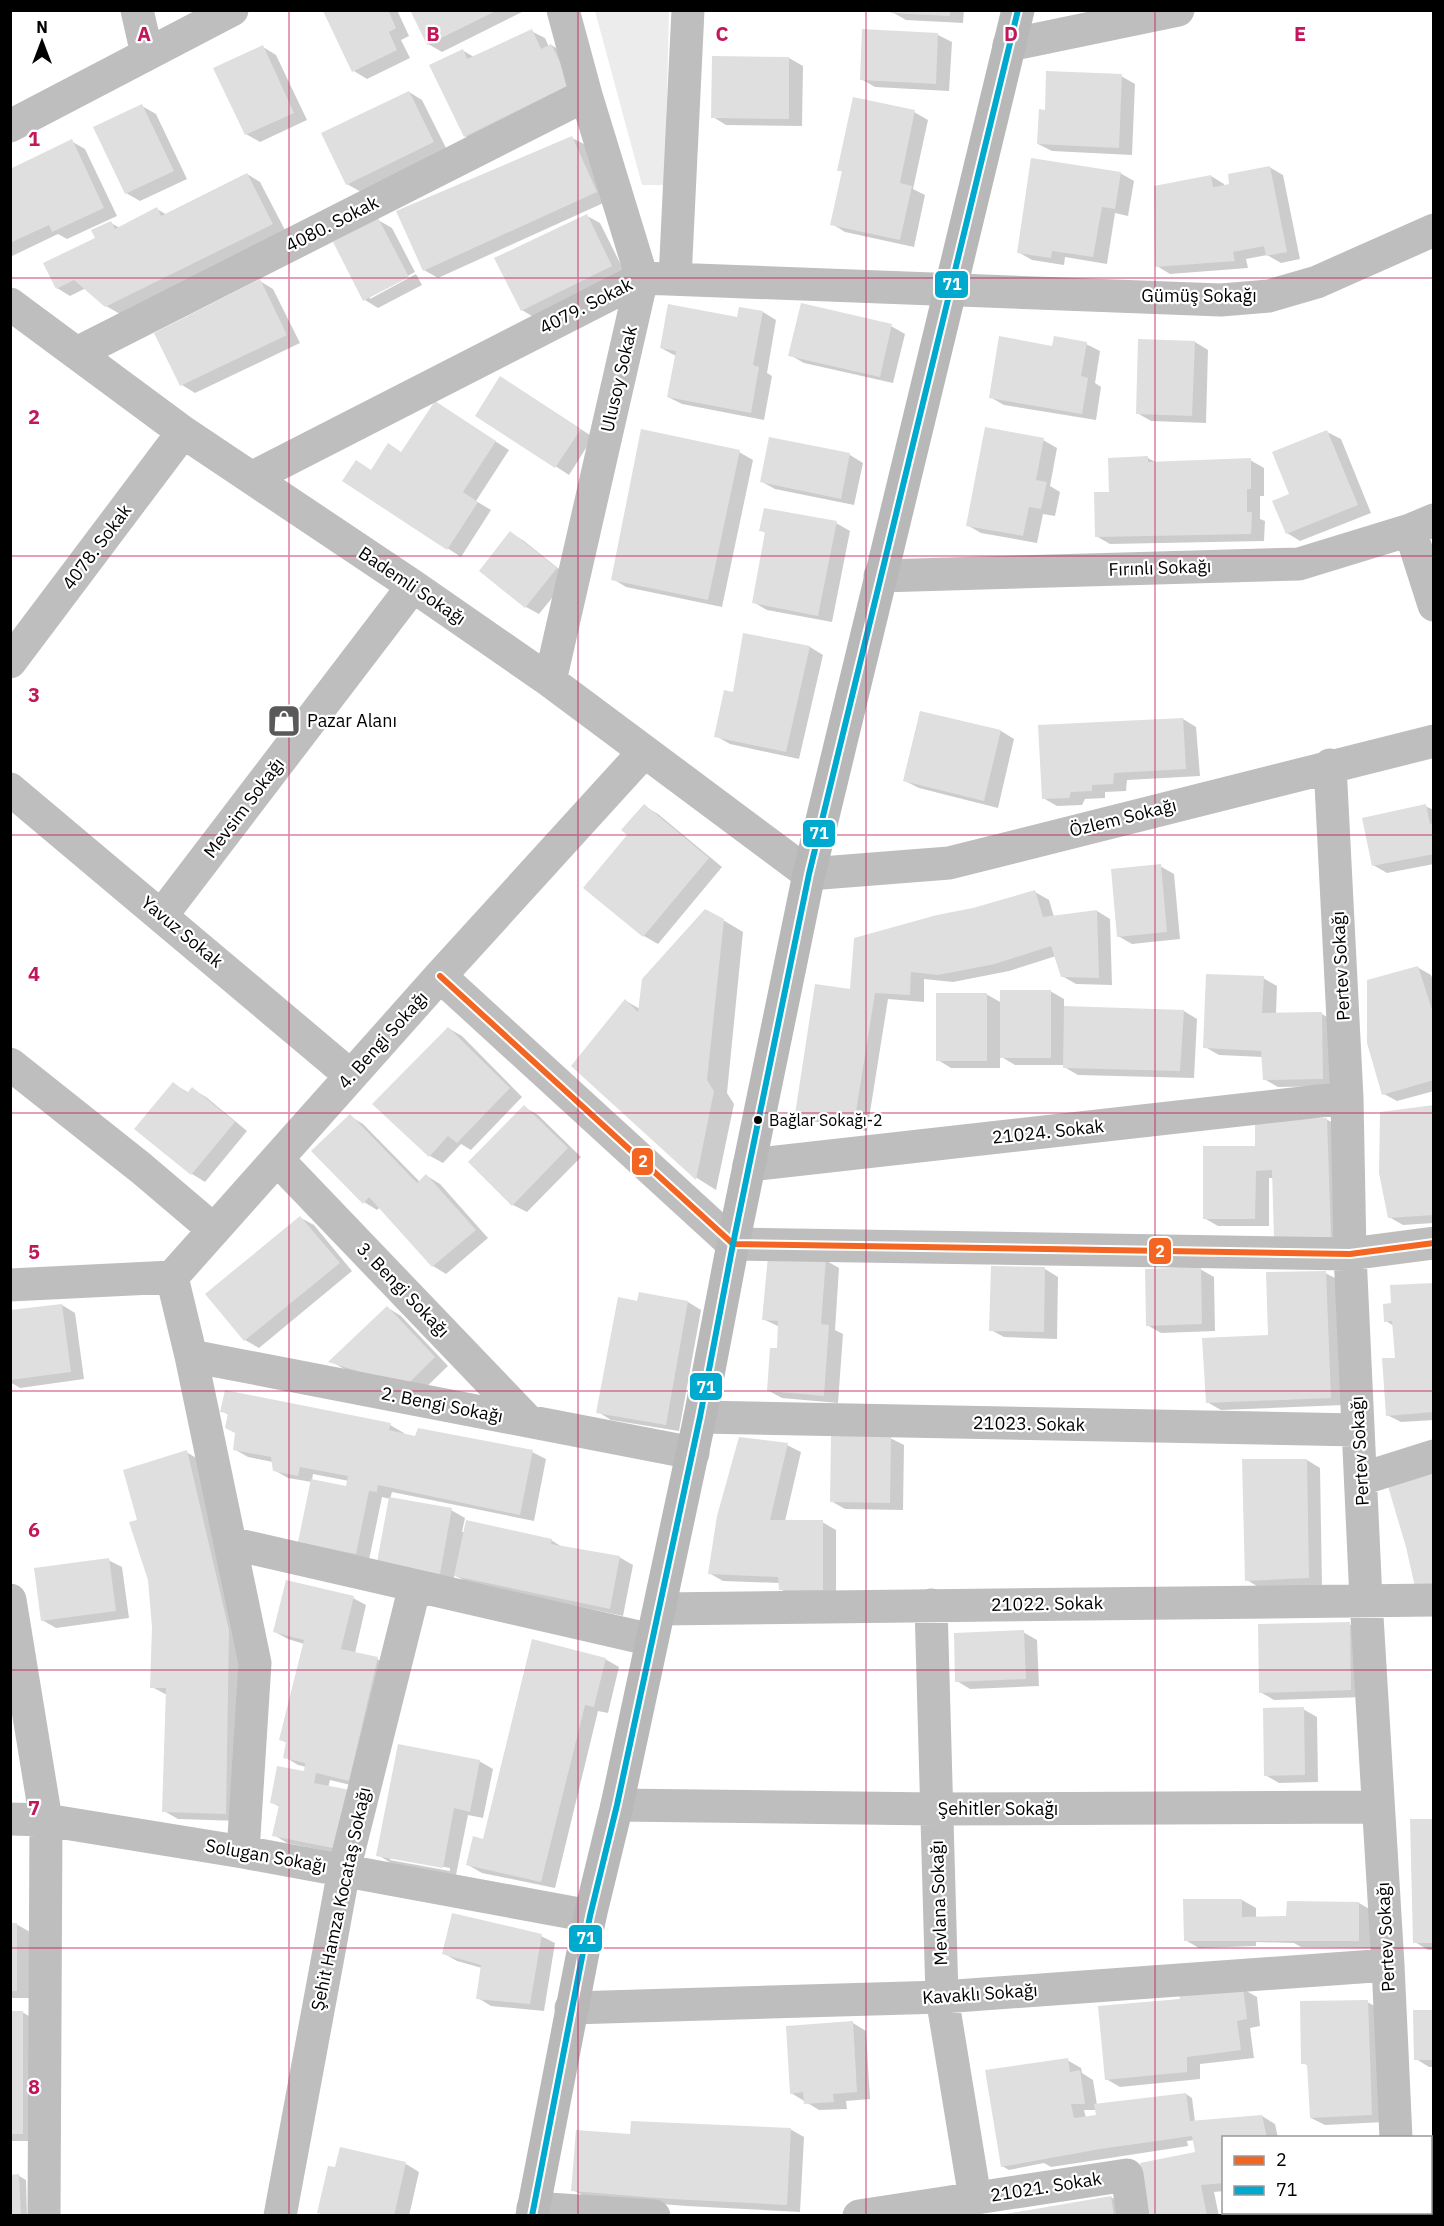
<svg xmlns="http://www.w3.org/2000/svg" width="1444" height="2226" font-family="'IBM Plex Sans',sans-serif">
<rect width="100%" height="100%" fill="#fff"/>
<!-- green -->
<path fill="#ececec" d="M595 11H669L665 185H642Z"/>
<!-- shadow -->
<path fill="#0003" fill-rule="evenodd" d="M328 10H397L409 36 401 40 410 58 367 79 354 71 325 12Z
M412 10H526L442 52 428 44Z
M892 10H964L963 23 906 20 892 12Z
M864 30 938 35 952 42 949 91 875 87 861 79Z
M531 31 545 38 549 47 551 45 565 53 584 92 479 144 465 136 462 50 474 57Z
M263 47 276 55 307 120 260 142 246 134Z
M714 57 789 58 803 66 802 126 726 125 713 117Z
M1121 76 1135 84 1132 155 1052 151 1038 144 1046 111Z
M409 92 422 100 447 150 361 192 347 184Z
M142 106 156 114 187 179 140 201 126 193Z
M914 112 928 120 913 189 925 195 914 247 845 232 832 224 843 172 839 170Z
M572 138 586 145 610 200 438 278 424 270Z
M71 141 85 149 117 216 67 239 58 234 10 257V170Z
M1269 167 1283 175 1300 259 1281 263 1267 255 1246 259 1248 268 1170 274 1157 266 1211 176 1224 184 1225 187Z
M1120 173 1134 181 1128 216 1115 213 1107 264 1065 257 1064 265 1032 260 1018 252Z
M247 174 260 182 286 232 120 314 106 306 86 288 70 296 57 288 111 223 120 228 157 209 167 215Z
M587 216 600 223 625 273 535 318 522 310Z
M378 220 392 228 415 272 370 296V299L416 274 422 285 378 308 365 300Z
M260 281 273 289 300 343 195 393 182 385Z
M763 312 776 320 767 373 772 376 764 420 682 404 668 397 676 356 661 348 739 318Z
M891 326 905 334 893 383 804 363 790 355Z
M1195 342 1208 350 1206 423 1151 421 1137 413Z
M1086 344 1100 351 1095 383 1101 387 1096 420 1004 405 990 397 1053 347Z
M514 386 593 437 569 475 477 415Z
M448 411 509 450 476 501 491 510 461 557 344 481 372 471 402 453Z
M1327 432 1341 439 1371 513 1300 541 1287 533 1291 495Z
M770 439 850 455 863 463 854 505 775 489 762 482Z
M1043 440 1057 448 1050 486 1060 492 1055 516 1043 514 1037 543 981 533 967 525Z
M739 452 753 460 722 607 626 587 613 579Z
M1148 458 1157 463 1250 460 1264 468V496H1260V519L1265 521 1264 541 1110 544 1096 536Z
M836 523 850 531 832 622 767 610 753 602 767 534 761 530Z
M511 533 524 541 569 577 539 614 526 607Z
M745 634 810 647 823 655 799 759 730 744 716 736 734 694Z
M921 712 1001 731 1014 739 998 808 919 788 905 781Z
M1183 719 1196 727 1200 776 1127 780 1126 791 1105 792V798L1085 799 1082 805 1057 806 1043 798Z
M644 806 658 814 722 867 658 944 644 936 585 887 629 835Z
M1425 806 1434 810V864L1387 873 1373 865Z
M1160 866 1174 874 1180 939 1132 944 1118 936Z
M1035 892 1049 900 1054 917 1097 911 1110 919 1112 985 1076 984 1062 976 1056 956 1009 971 953 982 924 979V1002L888 999 867 1131 811 1121 797 1114 852 991 973 910Z
M723 920 743 932 727 1093 734 1104 716 1190 697 1178 574 1065 626 1001 640 1009Z
M1417 967 1431 975 1434 983V1091L1397 1101 1384 1094Z
M1263 978 1277 986 1276 1014H1322L1335 1022 1336 1086 1278 1087 1264 1079 1263 1057 1219 1055 1205 1047Z
M1050 991 1064 999V1008L1184 1011 1197 1019 1194 1078 1078 1075 1064 1067V1065H1015L1000 1056V1068H951L938 1060 986 994 1002 1003Z
M448 1028 462 1036 522 1097 471 1150 461 1144 443 1163 430 1156Z
M174 1084 189 1093 192 1089 206 1097 247 1131 205 1182 192 1174Z
M1434 1106V1223L1403 1225 1389 1217Z
M524 1107 538 1115 581 1157 527 1212 513 1205Z
M350 1116 363 1124 420 1182 427 1176 440 1184 488 1238 446 1274 433 1266 380 1207 377 1210 364 1202Z
M1326 1119 1340 1127 1344 1244 1289 1245 1274 1178H1269V1226H1218L1204 1218 1257 1147Z
M301 1218 314 1225 352 1271 259 1348 245 1340Z
M825 1260 839 1268 835 1330 843 1334 838 1403 782 1398 769 1391 778 1349 780 1327 763 1319Z
M1045 1269 1058 1277 1057 1339 1004 1337 991 1330Z
M1200 1269 1214 1277 1215 1331 1161 1333 1147 1325Z
M1325 1273 1339 1280 1344 1405 1221 1410 1207 1402Z
M1434 1284V1420L1401 1422 1387 1415 1396 1360 1394 1326 1386 1321 1392 1304Z
M688 1302 701 1310 679 1431 611 1420 598 1412Z
M62 1305 75 1313 84 1379 20 1388 10 1382V1312Z
M388 1308 401 1316 448 1366 420 1393 344 1369 331 1361Z
M222 1411 390 1425 404 1433 403 1435 532 1452 546 1459 534 1521 392 1492 390 1499 451 1510 465 1518 462 1532 551 1540 564 1548 619 1557 633 1565 623 1616 469 1583 454 1575V1580L392 1569 390 1499 382 1497 369 1560 313 1549 299 1541 312 1482 288 1478 274 1470 273 1462 248 1457 234 1449 237 1433 229 1415ZM313 1474 349 1481 347 1488 312 1480Z
M890 1438 904 1445 903 1510 845 1509 831 1501Z
M787 1445 801 1452 785 1521 822 1522 836 1530V1597H794L780 1589V1583L723 1581 709 1573Z
M186 1452 200 1460 242 1638 239 1821 178 1819 164 1811 167 1695 152 1687 154 1627 149 1580 139 1521Z
M1307 1460 1320 1468 1322 1586 1260 1588 1247 1580Z
M108 1560 122 1567 129 1618 56 1628 42 1620Z
M353 1598 366 1605 355 1653 377 1659 391 1666 363 1788 330 1780 328 1788 351 1856 287 1843 274 1835 280 1807 271 1802 305 1772 306 1767 298 1765 285 1757 287 1743 280 1739 304 1644 288 1639 275 1632Z
M1349 1624 1363 1632 1364 1697 1274 1700 1260 1692Z
M1023 1632 1037 1640 1039 1686 970 1689 957 1681Z
M605 1659 619 1667 608 1713 598 1711 555 1888 482 1873 468 1865Z
M1303 1709 1317 1717 1318 1782 1279 1783 1265 1775Z
M479 1761 493 1769 483 1818 468 1815 456 1875 391 1863 378 1855ZM390 1857 450 1868V1871L390 1860Z
M1434 1820V1950H1428L1415 1942Z
M1242 1900 1256 1908V1918H1286L1288 1902 1359 1903 1373 1911 1372 1948 1301 1947 1294 1943 1256 1942V1946L1199 1948 1185 1940Z
M10 1924H16L30 1932V1998H10Z
M541 1936 555 1943 544 2011 491 2006 478 1998 482 1968 457 1961 443 1953Z
M1243 1989 1257 1997 1260 2026 1250 2028 1254 2058 1200 2064V2079L1120 2087 1106 2079 1182 2000Z
M1367 2002 1381 2009 1385 2122 1325 2125 1311 2118 1309 2066 1303 2063Z
M1434 2011V2067H1429L1416 2059Z
M10 2012H22L36 2020 37 2141H10Z
M853 2023 866 2031 870 2099 846 2101 847 2109 819 2110 791 2093Z
M1067 2060 1081 2068 1082 2073 1093 2080 1097 2105 1186 2094 1192 2098 1195 2122 1262 2116 1275 2124 1278 2138H1224V2191L1214 2192 1219 2216H1151L1197 2154 1195 2140 1187 2141 1188 2146 1051 2167 1044 2163 1009 2170 1002 2166ZM1084 2110H1097V2116L1086 2118Z
M790 2129 804 2137 800 2212 686 2206 587 2198 573 2190 631 2136Z
M406 2164 419 2172 409 2216H325L319 2212Z
M10 2176H19L26 2180 27 2216H10Z
M1111 2197 1124 2205 1126 2216H1002Z
M1291 2212H1387V2216H1292Z"/>
<!-- building -->
<path fill="#dfdfdf" d="M388 10 396 28 389 32 397 50 352 72 323 11Z
M410 10H498L427 45Z
M891 10H950V16L891 13Z
M532 29 541 49 551 44 571 84 464 137 429 65 463 49 467 59Z
M862 29 938 33 936 84 860 80Z
M263 45 294 113 245 135 213 68Z
M712 56 789 57V119L711 118Z
M1046 71 1122 74 1119 148 1037 144 1039 109 1045 110Z
M409 91 434 142 346 185 321 133Z
M853 97 915 110 900 183 912 186 900 240 830 225 842 171H837Z
M142 104 174 171 125 194 93 127Z
M572 136 597 192 423 271 396 211Z
M72 139 104 208 52 232 49 225 10 243V169Z
M1031 158 1121 172 1115 209 1102 207 1093 257 1052 251 1051 258 1017 253Z
M1270 166 1287 252 1266 256 1264 246 1233 252 1235 261 1155 267 1154 186 1211 175 1213 187 1220 186 1229 184 1228 174Z
M247 173 273 224 105 307 74 280 56 289 43 263 95 238 91 230 111 221 115 229 157 207 161 216Z
M587 214 612 266 521 311 494 258Z
M378 218 409 277 363 301 333 242Z
M260 279 287 335 180 386 154 333Z
M801 303 892 324 880 377 788 356Z
M668 304 737 317 739 307 763 311 753 365 759 367 751 413 667 397 676 351 660 348Z
M999 336 1052 346 1054 336 1087 342 1081 376 1088 378 1082 414 989 398Z
M1138 339 1195 341 1192 416 1136 414Z
M500 376 581 429 555 468 475 416Z
M435 401 496 441 463 492 478 502 447 550 342 481 356 460 371 470 388 443 401 452Z
M985 427 1044 438 1036 480 1047 482 1041 509 1029 507 1023 536 966 526Z
M641 429 740 450 708 600 611 580Z
M1327 430 1358 505 1286 534 1272 501 1289 494 1272 452Z
M769 437 850 453 841 499 760 482Z
M1148 456V462L1251 458V489H1247V512H1252L1251 534 1095 537 1094 492H1109L1108 458Z
M764 508 837 521 818 616 752 603 765 532 759 531Z
M510 531 557 568 525 608 479 571Z
M743 633 810 646 786 752 714 737 724 690 733 692Z
M920 711 1001 730 984 801 903 781Z
M1183 718 1186 769 1114 773 1113 784 1092 785V791L1071 792 1069 798 1042 799 1038 725Z
M644 804 709 858 643 937 583 888 627 835 621 830Z
M1426 804 1430 824 1434 823V854L1372 866 1362 818Z
M1161 864 1167 932 1117 937 1111 869Z
M1035 890 1043 917 1097 910 1099 978 1061 977 1051 946 995 964 938 975 911 972 910 995 875 993 854 1124 795 1114 815 984 850 989 854 938 937 915 973 908Z
M705 909 724 919 707 1080 714 1091 696 1180 571 1066 625 999 638 1012 642 979Z
M1418 966 1434 1016V1080L1382 1095 1367 1043V980Z
M1206 974 1264 976 1262 1013 1322 1012 1323 1079 1263 1080 1261 1051 1203 1048Z
M1000 990H1051V1058H1000Z
M936 993H987V1061H936Z
M1064 1006 1184 1010 1180 1071 1063 1068Z
M448 1027 510 1088 457 1143 448 1136 429 1157 372 1104Z
M173 1082 187 1093 192 1087 235 1122 191 1175 134 1129Z
M524 1105 568 1148 512 1206 468 1162Z
M1434 1105V1215L1388 1218 1379 1173 1380 1112Z
M350 1114 417 1183 426 1174 476 1230 432 1267 369 1197 363 1204 311 1151Z
M1327 1118 1331 1237 1274 1238 1272 1170 1256 1171 1255 1219H1203V1146H1255V1119Z
M300 1216 340 1263 244 1341 205 1294Z
M768 1256 826 1259 821 1324 829 1325 824 1396 767 1391 770 1348H777L778 1321 762 1320Z
M991 1266 1045 1267 1044 1332 989 1331Z
M1201 1267 1202 1324 1146 1326 1145 1269Z
M1326 1271 1331 1398 1206 1403 1202 1338 1268 1335 1266 1272Z
M1434 1283V1412L1386 1416 1382 1358H1395L1392 1321 1384 1322 1383 1304 1391 1303 1390 1285Z
M639 1292 688 1301 666 1425 596 1413 618 1297 637 1301Z
M62 1304 71 1372 10 1380V1310Z
M387 1306 435 1357 406 1386 328 1362Z
M225 1390 391 1423 389 1430 415 1436 418 1428 533 1450 520 1515 378 1485 377 1492 369 1491 356 1554 298 1542 311 1479 346 1486 348 1476 300 1467 298 1476 273 1471 271 1457 233 1450 235 1433 225 1428 228 1413 220 1412Z
M831 1435 891 1436 890 1503 830 1502Z
M739 1437 788 1443 770 1520H823V1590H779L778 1577 708 1574 717 1516Z
M187 1450 229 1630 226 1814 162 1812 166 1688H150L152 1627 148 1580 129 1522 137 1520 123 1470Z
M1242 1459H1307L1309 1578 1245 1581Z
M1434 1470V1587H1415L1406 1547 1387 1483Z
M389 1497 452 1508 440 1574 377 1562Z
M466 1520 552 1539 551 1544 620 1556 610 1609 454 1576Z
M109 1558 116 1611 41 1621 34 1568Z
M286 1580 354 1596 341 1649 378 1657 349 1781 316 1773 314 1783 350 1790 338 1849 272 1836 279 1805 270 1803 277 1766 304 1771 305 1763 283 1758 286 1742 279 1740 304 1640 273 1632Z
M1350 1622 1351 1690 1259 1693 1258 1624Z
M1024 1630 1026 1679 955 1682 954 1633Z
M532 1639 606 1658 594 1707 585 1705 541 1882 466 1865 473 1836 483 1839Z
M1304 1707 1305 1775 1264 1776 1263 1708Z
M398 1744 480 1760 470 1812 454 1808 443 1868 376 1856Z
M1410 1819H1434V1943H1413Z
M1183 1899H1242V1917L1286 1916 1287 1901 1359 1902V1941H1184Z
M452 1913 542 1934 530 2004 476 1999 481 1965 442 1954Z
M10 1923H17V1991H10Z
M1243 1987 1247 2019 1237 2021 1241 2050 1187 2057V2072L1105 2080 1098 2006 1180 1999 1179 1994Z
M1368 2000 1372 2115 1310 2118 1307 2064H1301L1300 2001Z
M1413 2010H1434V2060H1414Z
M10 2011H23V2134H10Z
M853 2021 857 2092 833 2094 834 2102 804 2104 803 2092 790 2094 786 2026Z
M1068 2058 1070 2072 1080 2070 1085 2104H1071L1074 2118 1096 2115 1094 2104 1186 2093 1190 2121 1262 2115 1267 2138H1224V2183L1201 2185 1207 2216H1150L1140 2163 1195 2152 1192 2136 1100 2149 1001 2167 985 2070Z
M631 2121 791 2128 787 2205 671 2199 571 2191 576 2130 630 2134Z
M340 2147 406 2162 394 2216H328L317 2213 328 2166 335 2167Z
M19 2174 21 2216H10V2175Z
M1111 2196 1114 2216H1005V2214Z
M1290 2212H1374V2216H1290Z"/>
<g fill="none" stroke-linecap="round" stroke-linejoin="round">
<!-- street -->
<path stroke="#bebebe" stroke-width="33" d="M137 10 147 54
M1009 45 1178 10
M10 126 232 10
M675 279 688 10
M10 304 183 432 413 586 550 681 809 874 949 863 1434 741
M77 353 586 95
M253 477 642 278 1221 300 1269 296 1317 282 1434 230
M1410 530 1434 605
M880 576 1299 564 1410 530 1434 520
M10 662 183 432
M550 681 642 278 586 95 563 10
M1330 765 1347 1098 1350 1254 1366 1600 1388 1965 1396 2138
M10 789 351 1076
M162 915 413 586
M440 976 733 1244 1350 1254 1434 1243
M10 1064 141 1168 214 1230
M277 1159 528 1421
M749 1165 1347 1098
M172 1277 440 976 644 752
M172 1277 191 1356 255 1663 243 1852
M10 1285 172 1277
M191 1356 693 1453
M700 1417 1358 1430
M1361 1479 1434 1456
M230 1543 652 1640
M10 1600 46 1820 44 2216
M931 1605 942 1997 975 2198
M660 1609 1434 1600
M617 1805 936 1809 1378 1807
M10 1819 46 1820 243 1852 590 1916
M571 2008 942 1997 1388 1965
M533 2208 654 2216
M1399 2212V2216
M280 2216 344 1870 415 1586
M859 2216 1127 2175 1133 2216"/>
<!-- secondary -->
<path stroke="#b8b8b8" stroke-width="33" d="M532 2216 590 1916 617 1805 700 1417 733 1244 809 874 1018 10"/>
<!-- bus-1 casing -->
<g stroke="#fff" stroke-width="10">
<path id="bus-1" d="M440 976 733 1244 1350 1254 1434 1243"/>
</g>
<!-- bus-2 casing -->
<g stroke="#fff" stroke-width="10">
<path id="bus-2" d="M532 2216 590 1916 617 1805 700 1417 733 1244 809 874 1018 10"/>
</g>
<!-- bus-1 -->
<use href="#bus-1" stroke="#f26522" stroke-width="6"/>
<!-- bus-2 -->
<use href="#bus-2" stroke="#00a9ce" stroke-width="6"/>
</g>
<!-- grid -->
<path fill="none" stroke="#c2185b" stroke-width="1.5" stroke-opacity="0.55" d="M289 10V2216M578 10V2216M866 10V2216M1155 10V2216M10 278H1434M10 556H1434M10 835H1434M10 1113H1434M10 1391H1434M10 1670H1434M10 1948H1434"/>
<!-- icons -->
<defs>
<g id="shop-square" transform="scale(1.725)"><rect x="-9" y="-9" width="18" height="18" rx="4" fill="#595959" stroke="#fff"/><path d="M-5-2.5h2.3a2.7 3.5 0 0 1 5.4 0H5L5.5 6h-11ZM-1.5-2.5h3a1.5 2.3 0 0 0-3 0Z" fill="#fff"/></g>
</defs>
<g fill-rule="evenodd">
<use href="#shop-square" x="284" y="721"/>
</g>
<!-- markers -->
<circle fill="#000" stroke="#fff" stroke-width="2" cx="758" cy="1120" r="5"/>
<g text-anchor="middle" stroke-width="4.5" stroke-linejoin="round" paint-order="stroke">
<!-- bus labels -->
<g font-size="16" fill="#000" stroke="#fff" text-anchor="start">
<text x="769" y="1126">Bağlar Sokağı-2</text>
</g>
<!-- street labels -->
<g font-size="18" fill="#000" stroke="#fff">
<text transform="translate(332 224) rotate(-27)" y="6">4080. Sokak</text>
<text x="1199" y="302">Gümüş Sokağı</text>
<text transform="translate(586 306) rotate(-27)" y="6">4079. Sokak</text>
<text transform="translate(619 379) rotate(-77)" y="6">Ulusoy Sokak</text>
<text transform="translate(97 547) rotate(-53)" y="6">4078. Sokak</text>
<text transform="translate(1160 568) rotate(-2)" y="6">Fırınlı Sokağı</text>
<text transform="translate(412 586) rotate(34)" y="6">Bademli Sokağı</text>
<text transform="translate(244 808) rotate(-53)" y="6">Mevsim Sokağı</text>
<text transform="translate(1123 818) rotate(-14)" y="6">Özlem Sokağı</text>
<text transform="translate(182 932) rotate(40)" y="6">Yavuz Sokak</text>
<text transform="translate(1341 966) rotate(-93)" y="6">Pertev Sokağı</text>
<text transform="translate(383 1040) rotate(-48)" y="6">4. Bengi Sokağı</text>
<text transform="translate(1048 1132) rotate(-6)" y="6">21024. Sokak</text>
<text transform="translate(403 1290) rotate(46)" y="6">3. Bengi Sokağı</text>
<text transform="translate(442 1405) rotate(11)" y="6">2. Bengi Sokağı</text>
<text transform="translate(1029 1424) rotate(1)" y="6">21023. Sokak</text>
<text transform="translate(1360 1451) rotate(-93)" y="6">Pertev Sokağı</text>
<text transform="translate(1047 1604) rotate(-1)" y="6">21022. Sokak</text>
<text x="998" y="1815">Şehitler Sokağı</text>
<text transform="translate(266 1856) rotate(10)" y="6">Solugan Sokağı</text>
<text transform="translate(341 1899) rotate(-78)" y="6">Şehit Hamza Kocataş Sokağı</text>
<text transform="translate(939 1903) rotate(-92)" y="6">Mevlana Sokağı</text>
<text transform="translate(1386 1937) rotate(-93)" y="6">Pertev Sokağı</text>
<text transform="translate(980 1994) rotate(-4)" y="6">Kavaklı Sokağı</text>
<text transform="translate(1046 2187) rotate(-9)" y="6">21021. Sokak</text>
</g>
<!-- poi labels -->
<g font-size="18" fill="#000" stroke="#fff" text-anchor="start">
<text x="307" y="727">Pazar Alanı</text>
</g>
</g>
<g font-size="20" text-anchor="middle" font-weight="bold" fill="#c2185b" stroke="#fff" stroke-width="4.5" stroke-linejoin="round" paint-order="stroke">
<text x="144" y="41">A</text>
<text x="433" y="41">B</text>
<text x="722" y="41">C</text>
<text x="1011" y="41">D</text>
<text x="1300" y="41">E</text>
<text x="34" y="146">1</text>
<text x="34" y="424">2</text>
<text x="34" y="702">3</text>
<text x="34" y="981">4</text>
<text x="34" y="1259">5</text>
<text x="34" y="1537">6</text>
<text x="34" y="1815">7</text>
<text x="34" y="2094">8</text>
</g>
<g stroke="#fff" stroke-width="2">
<rect x="934" y="270" width="35" height="29" rx="6" fill="#00a9ce"/>
<rect x="802" y="819" width="34" height="29" rx="6" fill="#00a9ce"/>
<rect x="631" y="1147" width="23" height="29" rx="6" fill="#f26522"/>
<rect x="1148" y="1237" width="24" height="28" rx="6" fill="#f26522"/>
<rect x="689" y="1372" width="34" height="29" rx="6" fill="#00a9ce"/>
<rect x="568" y="1924" width="35" height="29" rx="6" fill="#00a9ce"/>
</g>
<g font-size="16" text-anchor="middle" font-weight="bold" fill="#fff">
<text x="952" y="290">71</text>
<text x="819" y="839">71</text>
<text x="643" y="1167">2</text>
<text x="1160" y="1257">2</text>
<text x="706" y="1393">71</text>
<text x="586" y="1944">71</text>
</g>
<!-- border -->
<rect width="1444" height="2226" fill="none" stroke="#000000" stroke-width="24"/>
<!-- legend -->
<rect x="1222" y="2136" width="210" height="78" fill="#ffffff" stroke="#999999" stroke-width="1.5"/>
<rect x="1234" y="2156" width="30" height="9" fill="#f26522" stroke="#999999" stroke-width="1.5"/>
<text x="1276" y="2166" font-size="18" fill="#000000">2</text>
<rect x="1234" y="2186" width="30" height="9" fill="#00a9ce" stroke="#999999" stroke-width="1.5"/>
<text x="1276" y="2196" font-size="18" fill="#000000">71</text>
<!-- north arrow -->
<g transform="translate(42 42)" stroke="#ffffff" stroke-width="4.5" paint-order="stroke">
<path d="M0-4.5L10 22L0 15L-10 22Z" fill="#000000"/>
<text y="-9" font-size="16" font-weight="bold" text-anchor="middle" fill="#000000">N</text>
</g>
</svg>
